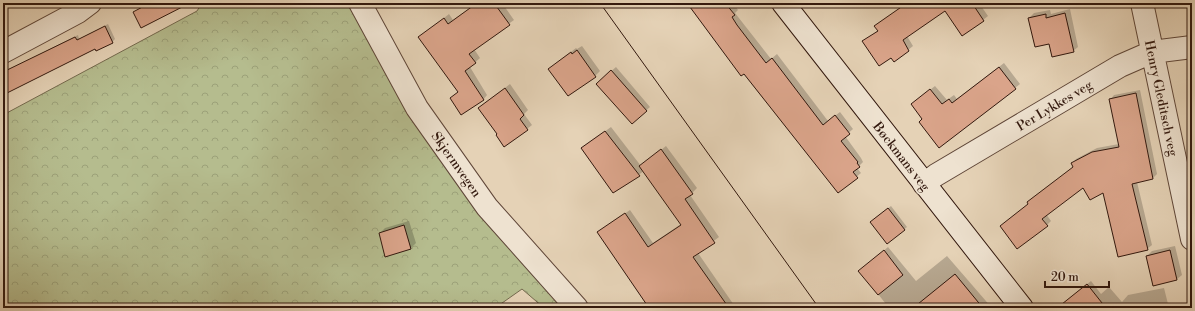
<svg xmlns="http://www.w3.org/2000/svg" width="1195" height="311" font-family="'Libre Bodoni',serif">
<defs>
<pattern id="forest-crowns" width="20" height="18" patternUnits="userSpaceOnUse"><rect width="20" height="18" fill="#b5bc8e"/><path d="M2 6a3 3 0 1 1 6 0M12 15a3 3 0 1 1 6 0" fill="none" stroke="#9ca179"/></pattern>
</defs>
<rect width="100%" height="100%" fill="#e5d2b6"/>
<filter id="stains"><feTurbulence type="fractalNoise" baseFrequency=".005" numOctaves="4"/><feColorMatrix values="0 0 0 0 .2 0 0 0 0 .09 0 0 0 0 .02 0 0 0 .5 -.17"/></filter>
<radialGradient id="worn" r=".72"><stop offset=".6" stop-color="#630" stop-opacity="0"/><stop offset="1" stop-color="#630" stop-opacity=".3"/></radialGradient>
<!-- forest -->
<path fill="url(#forest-crowns)" stroke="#746a4e" d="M202 3H348L409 113 531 271 562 308H544L522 289 495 308H3V115L197 11Z"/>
<!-- shadow -->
<path fill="#0003" d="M477 3H502L514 20 474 49 480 58 470 67 487 95 483 100 451 98 459 91 420 37 449 14 453 20Z
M687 3H733L738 10 735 13 771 59 777 54 828 121 840 112 853 129 845 136 861 158 863 162 857 168 861 173 838 192Z
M907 3H979L988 16 983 20 945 10 907 36 913 46 908 50 891 57 864 42 878 30 875 26 880 22Z
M1070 9 1078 47 1073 51 1029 18 1034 13 1050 10 1051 14Z
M108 24 115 39 112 42 96 50 95 48 3 94V72L78 35 79 39Z
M582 46 600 71 595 76 549 69 576 48 577 49Z
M1004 63 1020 84 1015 88 923 119 917 100 935 86 947 100 954 95 957 99Z
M616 67 650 107 632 123 601 80Z
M510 84 528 110 524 114 532 125 527 129 498 133 479 108Z
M1140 90 1157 174 1153 178 1137 182 1152 245 1147 249 1104 191 1084 186 1046 214 1051 221 1047 225 1001 226 1029 204 1028 202 1032 198 1074 167 1072 164 1076 159 1097 148 1119 144 1110 100 1114 95Z
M611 127 641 166 666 146 697 188 690 195 719 237 698 253 736 308H656L598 232 630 210 653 243 681 224 644 171 614 192 582 148Z
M891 206 907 227 887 243 874 219Z
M409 221 416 243 411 248 386 256 380 233 385 228Z
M1175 246 1182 275 1177 279 1154 285 1147 256 1152 251Z
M888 247 916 281 947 256 992 308H900L896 303 889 308 860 271Z
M1091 281 1101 294 1109 287 1122 302 1128 295 1164 288 1169 308H1067V300Z"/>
<!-- building -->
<path fill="#daa48a" stroke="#32180e" d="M150 3H190L141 28 133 12Z
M477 3H494L510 25 469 54 476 63 465 71 484 100 461 115 450 98 458 92 418 37 444 18 448 24Z
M687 3H725L735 15 732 17 737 25 766 63 772 58 823 125 835 115 850 134 841 141 858 162 857 163 860 167 853 172 858 178 838 193 744 74 741 76Z
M907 3H972L984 21 962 36 945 11 903 40 909 51 894 62 891 58 879 66 862 41 878 31 874 26Z
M1065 13 1074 52 1052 57 1049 44 1035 47 1028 18 1046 14V18Z
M105 26 113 43 96 51 95 49 3 95V72L75 37 77 40Z
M577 50 596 77 568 96 548 69 571 52 572 54Z
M999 67 1016 89 939 148 919 122 922 119 911 104 930 89 942 104 949 99 952 103Z
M611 70 647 111 632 124 596 84Z
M505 88 524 115 520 119 528 130 504 147 496 135 497 134 478 108Z
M1136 93 1153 179 1132 184 1148 250 1118 257 1103 193 1090 200 1083 188 1042 219 1048 226 1017 249 1000 226 1028 204 1027 202 1073 167 1071 163 1092 152 1119 147 1109 99Z
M605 131 640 176 613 193 581 148Z
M661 149 693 194 685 199 715 243 693 257 729 308H649L597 232 625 213 648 247 681 225 639 166Z
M888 208 905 230 887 244 870 222Z
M404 225 411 249 385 257 379 233Z
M884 250 903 275 878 295 858 271Z
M1170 250 1177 280 1153 286 1146 256Z
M955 274 983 308H913Z
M1087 284 1106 308H1057Z"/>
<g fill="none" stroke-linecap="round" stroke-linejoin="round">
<!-- minor casing -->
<g stroke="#5f4638" stroke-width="24">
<path id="minor" d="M360 3 417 108 487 207 577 308
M1142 3 1192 239
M3 52 78 12 90 3
M924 184 936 175 1120 66 1152 52 1192 47"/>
</g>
<!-- secondary casing -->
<g stroke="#32180e" stroke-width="24">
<path id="secondary" d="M783 3 1022 308"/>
</g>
<!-- minor -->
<use href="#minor" stroke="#eee2d0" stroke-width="22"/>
<!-- secondary -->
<use href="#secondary" stroke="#eee2d0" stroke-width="22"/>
<!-- tram -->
<path stroke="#32180e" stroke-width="1" d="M600 3 819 308"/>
</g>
<g text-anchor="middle" stroke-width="3" stroke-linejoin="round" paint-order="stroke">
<!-- street labels -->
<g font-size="13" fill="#32180e" stroke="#eee2d0">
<text transform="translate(1162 98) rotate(78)" y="5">Henry Gleditsch veg</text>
<text transform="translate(1054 105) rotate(-31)" y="5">Per Lykkes veg</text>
<text transform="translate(902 156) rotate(52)" y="5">Bøckmans veg</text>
<text transform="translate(457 164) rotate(55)" y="5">Skjermvegen</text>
</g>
</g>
<!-- margin -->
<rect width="1195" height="311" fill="none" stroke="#e5d2b6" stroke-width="16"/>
<rect x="4" y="4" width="1187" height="303" fill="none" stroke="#32180e" stroke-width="2"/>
<rect x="8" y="8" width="1179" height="295" fill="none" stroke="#32180e"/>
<!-- scale -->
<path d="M1045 281v6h64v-6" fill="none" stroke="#32180e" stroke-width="2"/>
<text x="1051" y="281" font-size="12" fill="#32180e" stroke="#eee2d0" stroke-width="3" paint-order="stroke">20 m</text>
<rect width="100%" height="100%" filter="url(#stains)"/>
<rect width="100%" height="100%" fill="url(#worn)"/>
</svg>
